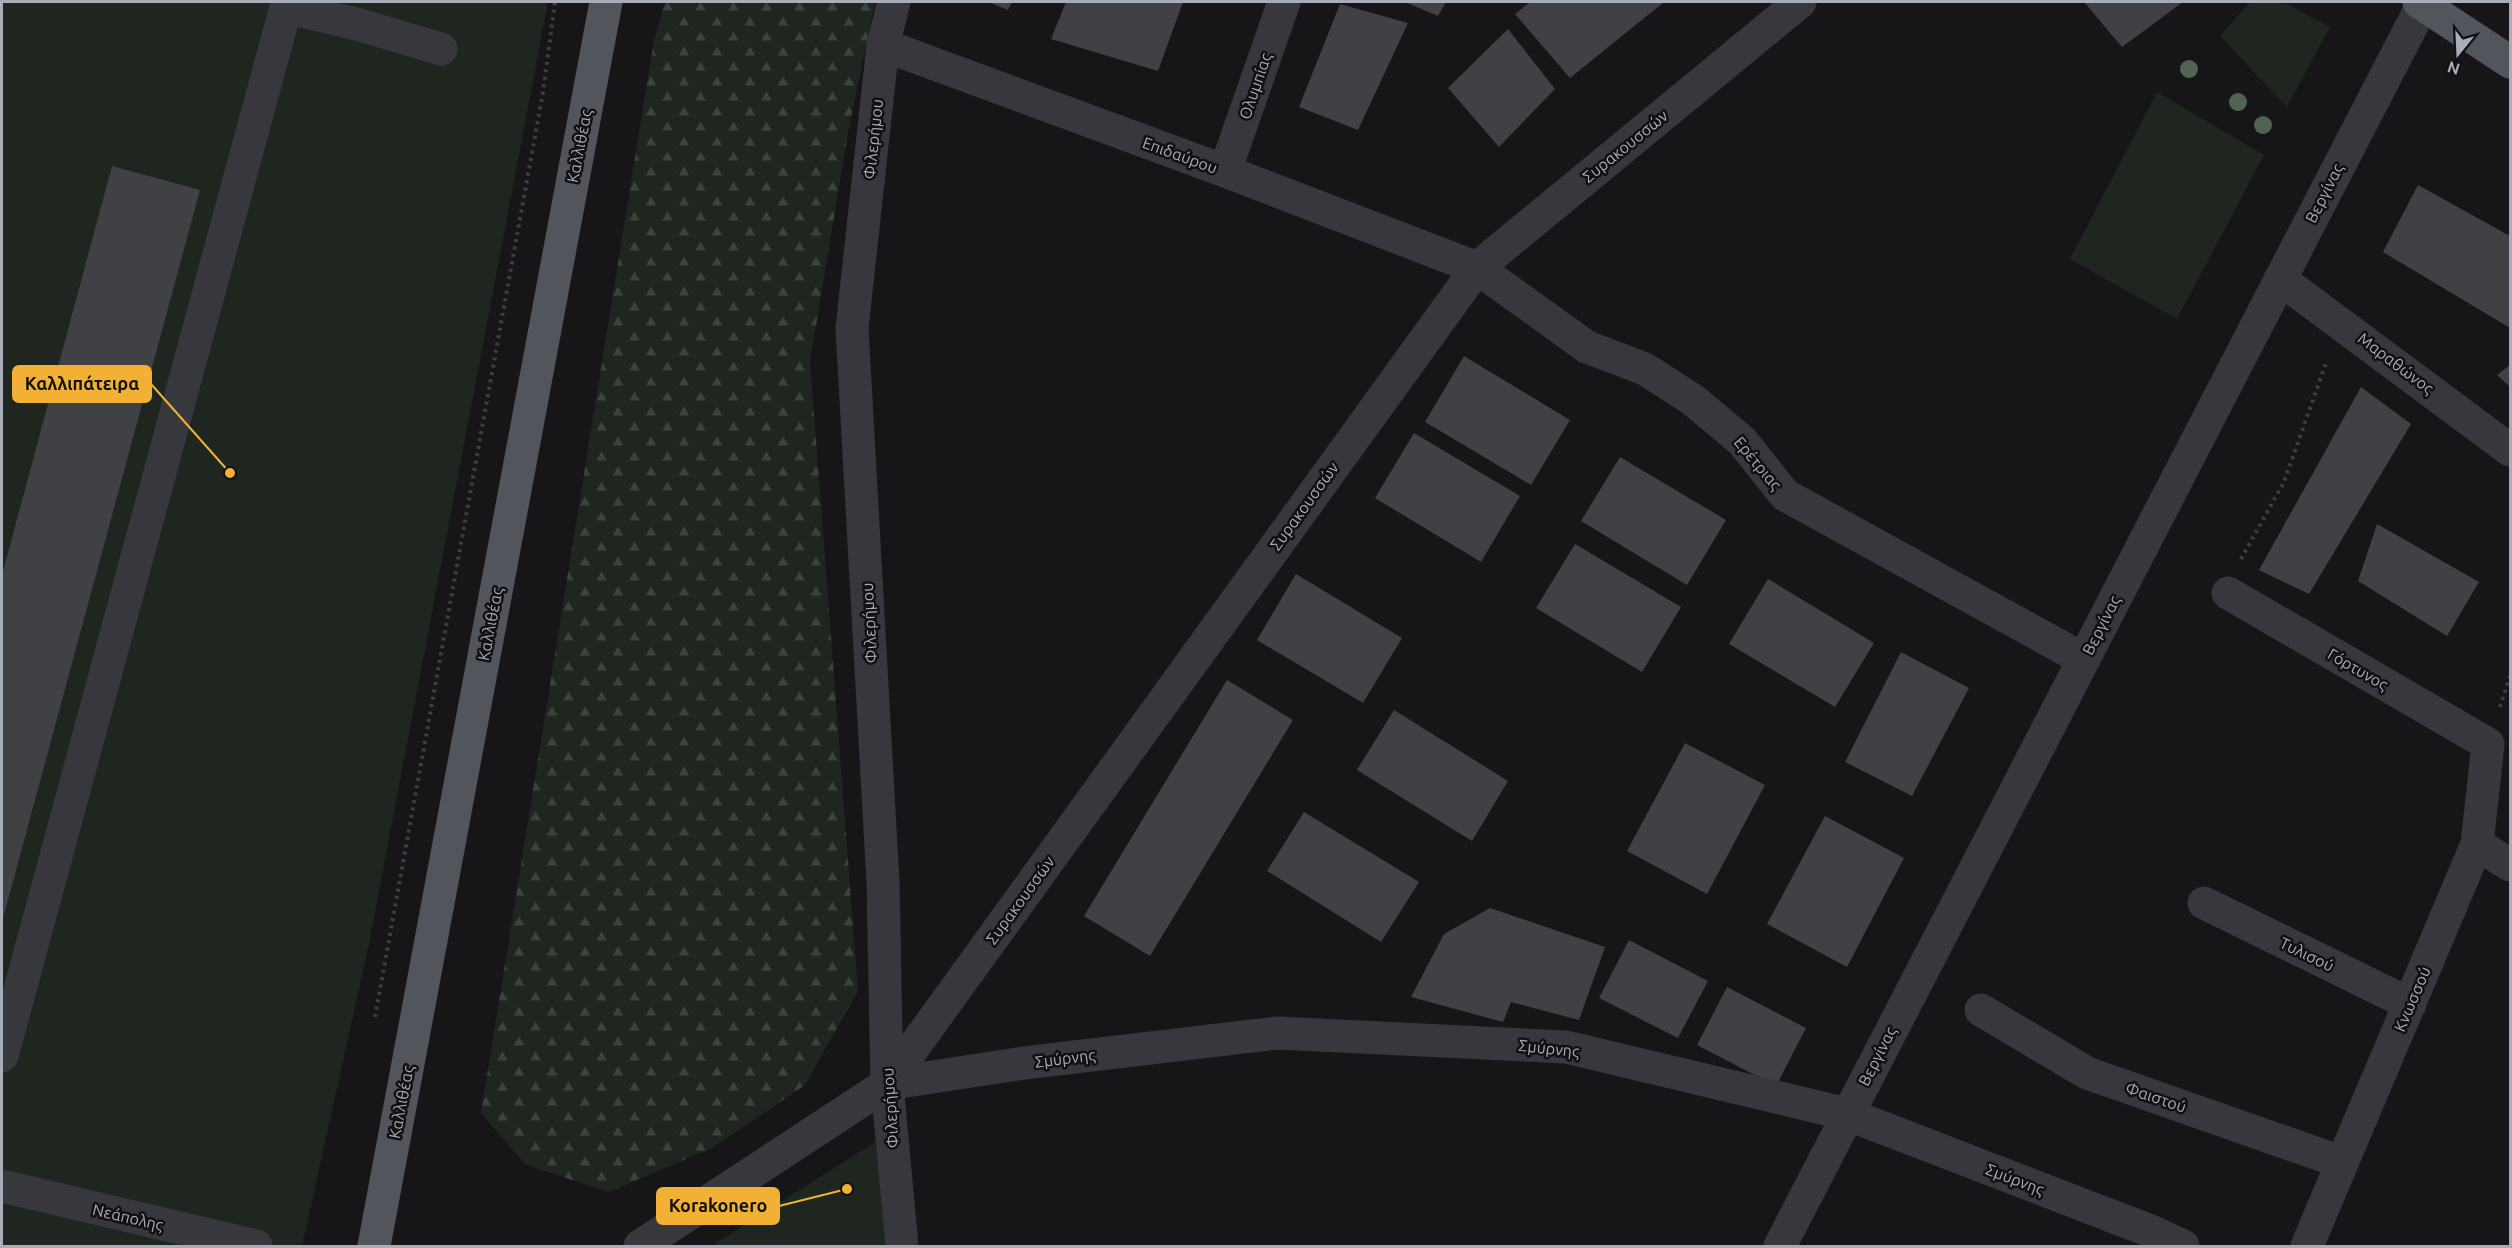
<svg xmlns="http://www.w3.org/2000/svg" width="2512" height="1248" font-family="Ubuntu,sans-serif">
<defs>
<pattern id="forest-firs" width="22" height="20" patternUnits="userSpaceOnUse" patternTransform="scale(1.5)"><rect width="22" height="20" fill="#1e261f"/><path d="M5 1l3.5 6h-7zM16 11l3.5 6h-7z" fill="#3c433d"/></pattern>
</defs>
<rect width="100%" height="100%" fill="#161618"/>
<!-- green -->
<path fill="#1e261f" d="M2 2H548L369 944 302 1246H2Z
M2250 2H2283L2330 27 2287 107 2220 36Z
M2157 92 2264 155 2177 319 2070 259Z
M891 1132 893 1246H711Z"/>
<!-- forest -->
<path fill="url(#forest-firs)" d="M665 2H875L849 127 810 362 858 991 805 1085 712 1148 609 1192 526 1165 481 1113 654 40Z"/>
<!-- building -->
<path fill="#404145" d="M988 2H1012L1008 10Z
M1066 2H1183L1158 71 1051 39Z
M1405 2H1446L1438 16Z
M1530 2H1664L1570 78 1515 14Z
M2084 2H2183L2122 47Z
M1340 4 1408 23 1358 130 1299 107Z
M1508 29 1555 89 1499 147 1448 88Z
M112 166 200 190 2 922V575Z
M2418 185 2510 236V328L2383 252Z
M1464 356 1570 420 1531 485 1425 422Z
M2510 365V387L2497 375Z
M2361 387 2411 424 2309 594 2259 570Z
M1414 433 1520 496 1481 562 1375 498Z
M1620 457 1726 520 1687 585 1581 521Z
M2377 524 2479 582 2447 636 2358 581Z
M1575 544 1681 607 1642 672 1536 608Z
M1296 574 1402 638 1363 703 1257 640Z
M1768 579 1874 643 1835 707 1729 644Z
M1901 652 1969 688 1912 796 1845 762Z
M1227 680 1293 720 1150 956 1084 916Z
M1394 710 1508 781 1472 841 1357 770Z
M1685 743 1765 785 1707 894 1627 851Z
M1304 812 1419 882 1381 942 1267 871Z
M1825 816 1904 858 1847 967 1767 924Z
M1490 908 1605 947 1579 1020 1511 1002 1503 1022 1411 997 1444 934Z
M1629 940 1708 981 1678 1038 1599 998Z
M1727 987 1806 1028 1776 1086 1697 1045Z"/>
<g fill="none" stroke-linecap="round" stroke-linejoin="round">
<!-- path -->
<path stroke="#3d3f44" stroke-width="4" stroke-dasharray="3 4.5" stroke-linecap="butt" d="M2241 559 2284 482 2327 360
M2500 707 2510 676
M375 1017 543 92 555 2"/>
<!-- minor -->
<path stroke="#37383d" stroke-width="33" d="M894 2 883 45 852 328 883 882 887 1084 902 1246
M883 45 1225 171 1477 268 1587 347 1645 369 1693 400 1742 441 1785 495 2083 659
M1225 171 1284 2
M2280 279 2510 450
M2228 593 2488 744 2477 844 2307 1246
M2477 844 2510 865
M2204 903 2410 1004
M1981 1010 2087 1073 2341 1162
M2 1056 286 7 360 25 441 49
M887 1084 1024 1063 1277 1033 1566 1047 1847 1114 2153 1232 2183 1246
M2 1186 256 1246
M640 1246 887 1084 1477 268 1800 2
M1780 1246 2423 4"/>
<!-- major -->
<path stroke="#53555c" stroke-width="33" d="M2419 2 2510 62
M374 1246 606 2"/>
</g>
<!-- trees -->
<g fill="#506452">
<circle cx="2189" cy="69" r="9"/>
<circle cx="2238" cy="102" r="9"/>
<circle cx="2263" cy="125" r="9"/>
</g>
<g text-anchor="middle" stroke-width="5" stroke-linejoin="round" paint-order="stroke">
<!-- street labels -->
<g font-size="16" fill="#a8adb8" stroke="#111113">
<text transform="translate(1255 86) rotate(-71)" y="6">Ολυμπίας</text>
<text transform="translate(873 139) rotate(-84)" y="6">Φιλερήμου</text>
<text transform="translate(579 146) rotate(-79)" y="6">Καλλιθέας</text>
<text transform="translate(1625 146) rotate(-39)" y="6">Συρακουσσών</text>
<text transform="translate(1180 155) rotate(20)" y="6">Επιδαύρου</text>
<text transform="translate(2324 193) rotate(-63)" y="6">Βεργίνας</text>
<text transform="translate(2396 363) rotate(37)" y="6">Μαραθώνος</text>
<text transform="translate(1758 463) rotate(50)" y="6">Ερέτριας</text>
<text transform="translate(1304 506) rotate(-54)" y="6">Συρακουσσών</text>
<text transform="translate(869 623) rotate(-93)" y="6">Φιλερήμου</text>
<text transform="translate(490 624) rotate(-79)" y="6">Καλλιθέας</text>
<text transform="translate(2101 625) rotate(-63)" y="6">Βεργίνας</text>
<text transform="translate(2358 669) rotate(30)" y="6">Γόρτυνος</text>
<text transform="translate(1020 900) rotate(-54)" y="6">Συρακουσσών</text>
<text transform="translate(2307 954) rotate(26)" y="6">Τυλισού</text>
<text transform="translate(2412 999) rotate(-67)" y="6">Κνωσσού</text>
<text transform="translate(1549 1048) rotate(6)" y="6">Σμύρνης</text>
<text transform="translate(1877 1056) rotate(-63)" y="6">Βεργίνας</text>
<text transform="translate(1065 1058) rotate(-7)" y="6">Σμύρνης</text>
<text transform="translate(2156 1097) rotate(19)" y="6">Φαιστού</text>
<text transform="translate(401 1102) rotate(-79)" y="6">Καλλιθέας</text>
<text transform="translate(890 1108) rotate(-94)" y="6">Φιλερήμου</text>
<text transform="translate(2015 1179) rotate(21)" y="6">Σμύρνης</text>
<text transform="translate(128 1217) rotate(13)" y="6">Νεάπολης</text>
</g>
</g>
<!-- callouts -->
<path fill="none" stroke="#f2b134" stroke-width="2" d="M230 473L151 384M847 1189L779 1206"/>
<g fill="#f2b134" stroke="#111113" stroke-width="2">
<circle cx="230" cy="473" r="6"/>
<circle cx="847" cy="1189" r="6"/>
</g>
<g fill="#f2b134" stroke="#f2b134" stroke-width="2">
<rect x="13" y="366" width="138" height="36" rx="6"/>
<rect x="657" y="1188" width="122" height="36" rx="6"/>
</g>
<g font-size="18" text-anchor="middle" font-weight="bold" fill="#111">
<text x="82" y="390">Καλλιπάτειρα</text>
<text x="718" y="1212">Korakonero</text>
</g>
<!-- border -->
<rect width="2512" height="1248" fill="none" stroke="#a8adb8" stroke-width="6"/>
<!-- north arrow -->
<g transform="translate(2458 54) rotate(198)" stroke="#111113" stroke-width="4.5" paint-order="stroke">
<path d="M0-4.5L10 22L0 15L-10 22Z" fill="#a8adb8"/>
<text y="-9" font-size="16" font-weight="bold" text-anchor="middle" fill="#a8adb8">N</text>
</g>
</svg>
